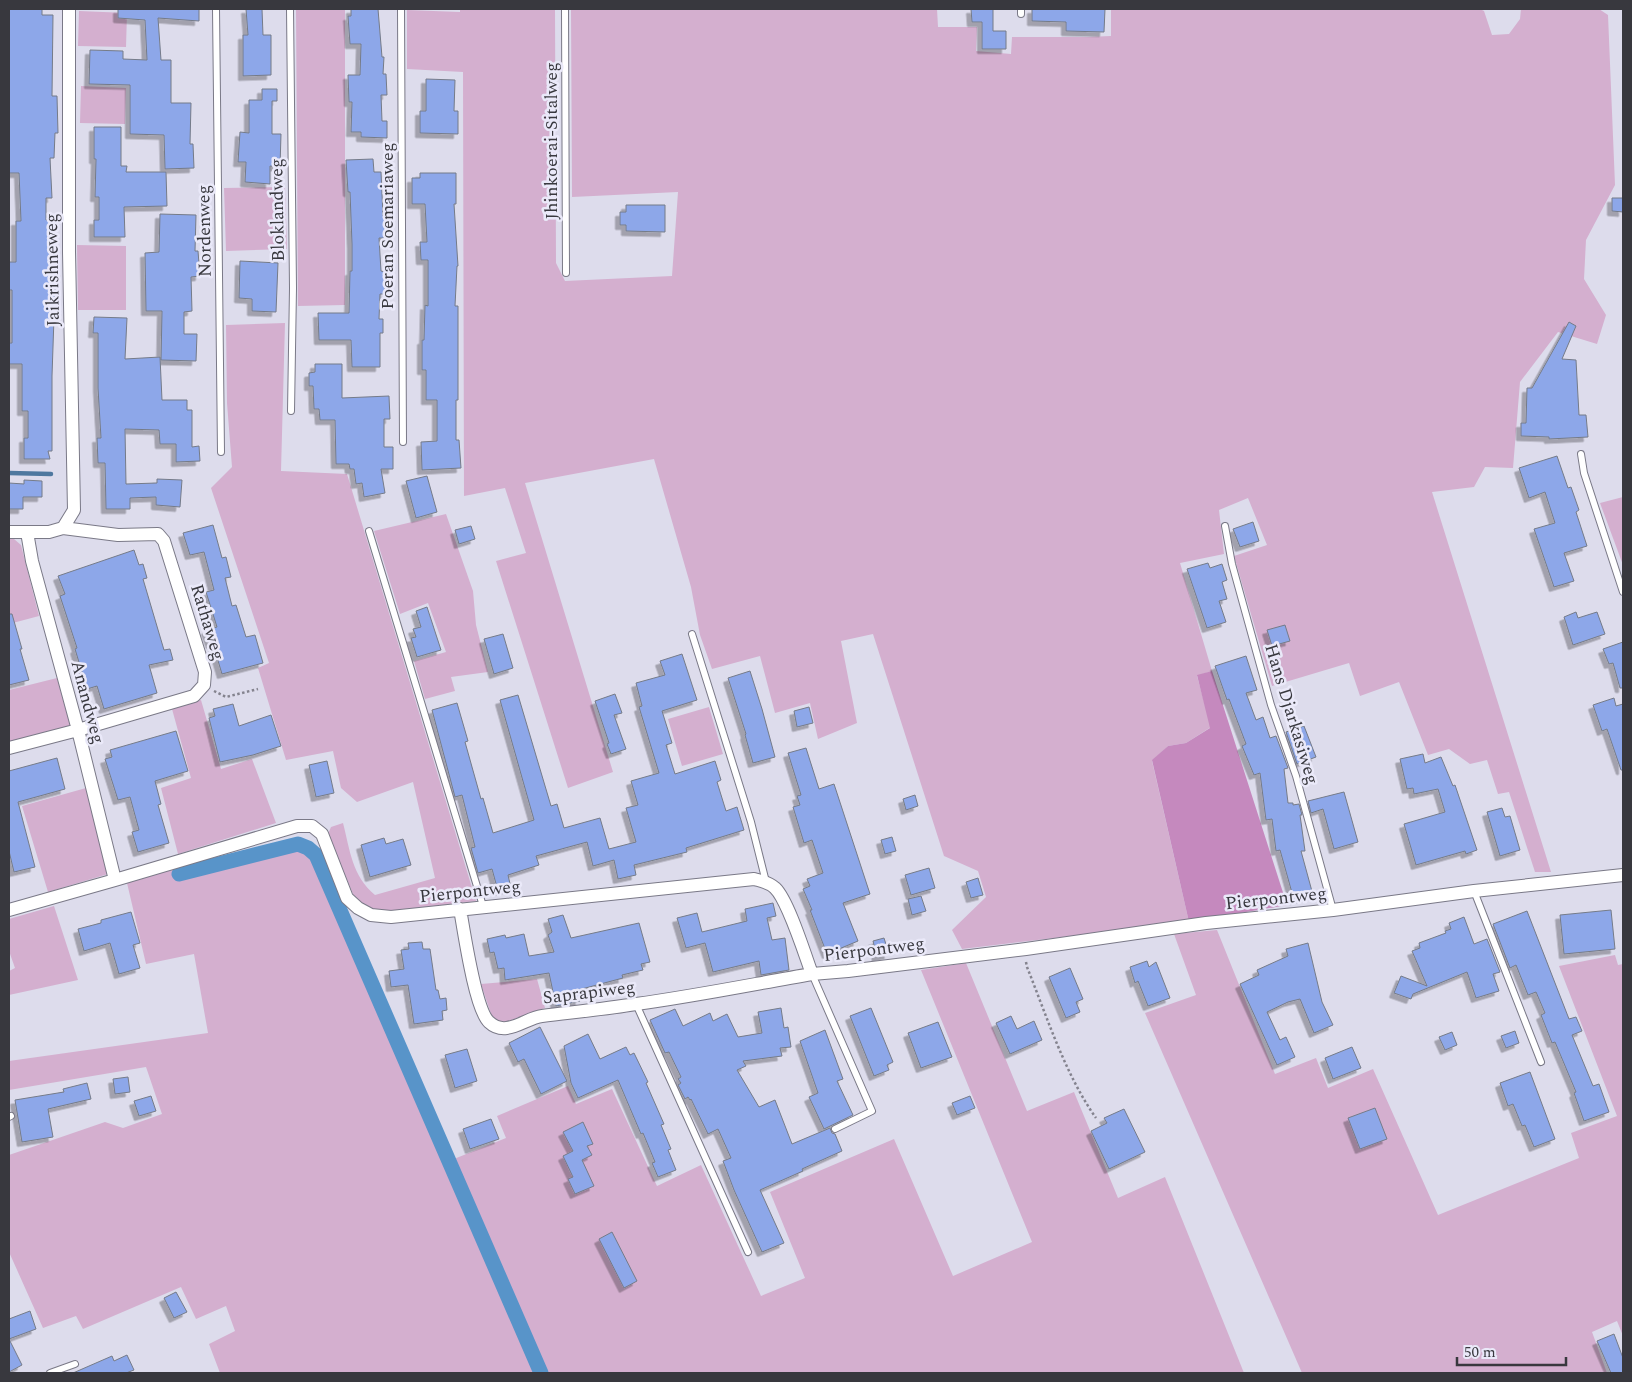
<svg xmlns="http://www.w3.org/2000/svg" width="1632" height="1382" font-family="Spectral,serif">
<defs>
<filter id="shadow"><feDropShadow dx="-4.5" dy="4.5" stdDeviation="0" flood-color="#0004"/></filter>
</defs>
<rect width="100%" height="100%" fill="#dddcec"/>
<!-- green -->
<path fill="#d4afcf" d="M296 9H345V305L298 306Z
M460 9H555L556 263 565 281 672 276 678 192 572 197 571 9H937L938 27H977L976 51 1011 54 1012 37H1087L1111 36V9H1480L1484 11 1492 35 1509 34 1520 19 1521 9H1599L1608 15 1615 185 1586 240 1584 279 1606 315 1597 344 1558 332 1520 382 1513 468 1485 467 1474 487 1432 492 1551 872H1535L1509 792 1498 794 1487 760 1470 764 1449 749 1428 755 1399 682 1360 696 1349 663 1272 686 1234 556 1267 545 1248 498 1219 510 1224 554 1180 563 1212 671 1197 676 1211 727 1186 743 1168 746 1152 761 1189 922 962 949 952 930 986 897 978 871 944 856 873 634 841 641 857 723 818 739 810 703 775 713 760 656 712 669 700 635 691 587 654 459 525 483 613 772 568 788 496 561 526 553 505 488 464 496 463 72 407 69V10L460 12Z
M79 11 127 13 126 47 78 46Z
M81 86 126 88 125 124 80 123Z
M285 187 287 249 226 251 224 188Z
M77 245 126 246V310H78Z
M285 323 281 471 347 474 476 901 389 913 369 909 355 899 328 834 331 827 343 823C350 850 352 876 375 895L435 878 413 782 357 802 341 788 333 751 286 760 258 668 269 663 211 488 232 467 227 403 226 325Z
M1623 497V565L1600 503Z
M446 514 473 591 476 625 488 672 451 677 455 691 425 699 414 661 446 652 428 603 400 614 374 531Z
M9 539H14L21 545 39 616 9 624Z
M57 678 71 728 9 742V690Z
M201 700 221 769 252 759 276 823 178 854 161 788 191 778 172 709Z
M709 707 723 754 682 766 668 719Z
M86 788 108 874 48 892 22 806Z
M298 844 308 848 316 855 449 1161 506 1138 497 1116 568 1086 576 1104 612 1089 657 1186 701 1165 761 1296 805 1278 770 1192 894 1139 953 1276 1032 1242 921 970 966 963 1027 1111 1074 1092 1118 1198 1165 1177 1244 1373H220L209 1344 235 1331 226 1306 196 1319 181 1287 83 1329 76 1316 43 1328 9 1252V1155L105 1122 123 1128 162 1114 146 1067 9 1090V1061L208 1033 194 954 146 964 127 883 178 867 179 874Z
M54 906 78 980 9 995V971L15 968 9 951V919Z
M1217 930 1275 1074 1316 1058 1328 1088 1373 1069 1438 1215 1579 1158 1571 1133 1617 1116 1559 966 1615 955 1618 965 1623 964V1336L1617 1321 1592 1332 1607 1373H1302L1145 1013 1196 995 1174 934Z
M537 979 545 1008 503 1023 492 1017 481 984Z"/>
<!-- forest -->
<path fill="#c589be" d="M1212 671 1287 905 1189 922 1152 760 1168 746 1186 743 1210 728 1197 675Z"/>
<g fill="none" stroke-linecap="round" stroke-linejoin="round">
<!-- stream -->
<path stroke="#4e789f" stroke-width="4.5" d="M9 473 51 474"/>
<!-- canal -->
<path stroke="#5894c9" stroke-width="15" d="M179 874 298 844 308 848 316 855 541 1373"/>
</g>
<!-- building -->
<path fill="#8da7e9" stroke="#757b88" filter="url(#shadow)" d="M9 9H42V15H53L52 96H57L58 133H55L54 158H50L52 198H46V220H49L50 264 55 263V288L52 376V451H48L50 459H24V438H28V411H22V364H9V343H12V290H9V262H16V221H21L19 173H9Z
M118 9H199V21L158 18 161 60H171V103H191L190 144H193L194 168 165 169 164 135 130 134V85L89 84 90 50 123 51V59L147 60 145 20 118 18Z
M246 9H262L263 35H271V75L243 76V35H248Z
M351 9H378L382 57H384L383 74H386L387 95H381L382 121H387V138L361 137V132H351L352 102H349L348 75H360L361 44H350L348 16H351Z
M971 9H993V31H1006V49H982V22H972Z
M1032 9H1105L1104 32 1066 31V22L1032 21Z
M426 79 455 80 454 111H458V134L420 133V111H426Z
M262 89H277V101H272V134H281L280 167 270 166V184L245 182 246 162H238L240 132 249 133V100H262Z
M94 127H121V166H127L126 172H166L167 206 124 207 125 237H94V220H99V197H95L96 159H94Z
M373 159 374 172H381L383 216H386L387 238H379L381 271 385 272V294H380L379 319H383V333H380V367H352L351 340H319L318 313H349L350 271H352V244L350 192H348L346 160Z
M420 173H456V204H454L458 266H457L455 306H458V400H456V440H459L461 468 422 470 421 442 437 441V400H426V370H422V340H424L425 305 428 306V260H421L420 242H427L425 204H412V178H420Z
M1612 198H1623V212L1612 211Z
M626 205H665V232L626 231V225H620V212H626Z
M160 214 196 215 195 251H198L200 276 191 277 192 311 184 312V334H197L196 361 161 360 162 311H146L145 253 159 252Z
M240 261 278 263 276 312 252 311V299L239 298Z
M94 317 127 318 125 359 160 357 162 400H187V410H192V447L199 446 200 461 176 462V444H160L159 430 125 429 126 484 157 483V479L182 480 180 507 156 505V497L130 498V509H106L105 463H98L97 438H101L98 388V333H93Z
M1569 322 1576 326 1562 359 1576 360 1579 415H1586L1588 437 1549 439V437L1521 436V423H1526L1527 388H1532Z
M315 364H342V398L389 396 390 419H384V447H393V469H381L385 493 364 497 362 483 356 484 354 469H350L349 464H336L335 420H320L319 409H314L313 386H309V373L315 372Z
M1557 456 1568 488 1571 487 1579 510 1576 512 1587 546 1564 553 1574 581 1554 587 1534 529 1555 523 1545 492 1529 498 1519 468Z
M427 476 437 512 416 518 406 481Z
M24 480 42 481V497H23V509H9V483L24 484Z
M1253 522 1259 541 1240 547 1233 529Z
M213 525 222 558 226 557 231 577 225 578 232 606 236 605 246 637 255 635 263 663 222 674 213 644H211L206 630 217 627 206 592 214 590 204 552 190 555 183 533Z
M471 526 475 539 459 544 455 530Z
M134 550 139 565 143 564 147 578 143 579 164 650 170 649 173 660 149 665 157 693 104 709 97 686 87 689 75 649 77 648 60 596 65 594 58 576Z
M1208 563 1210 568 1222 564 1227 580 1222 582 1227 599 1219 601 1226 622 1207 628 1187 569Z
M427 607 441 650 417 657 411 638 416 637 413 629 421 627 416 611Z
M1576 612 1578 618 1597 612 1605 634 1573 645 1564 617Z
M9 614H12L22 649H20L29 680 9 685Z
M1285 625 1290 641 1272 646 1267 630Z
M503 634 513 668 494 674 484 639Z
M1623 642V688H1620L1613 663 1609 664 1603 649Z
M682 654 697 700 662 711 672 743 666 745 675 774 715 761 721 780 717 782 726 811 737 807 744 830 686 848 687 852 634 865 636 875 618 879 614 860 593 866 587 842 536 856 539 865 508 875 511 888 498 891 492 869 478 873 471 848 475 847 462 795 455 797 432 710 457 703 468 741 465 742 481 799 483 798 493 833 534 820 500 700 518 695 551 806 557 804 564 828 600 818 609 849 636 842 626 808 638 805 631 781 659 773 639 707 642 706 636 683 665 675 660 661Z
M1246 656 1257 690 1246 693 1256 720 1263 717 1270 738 1276 736 1288 768 1284 769 1288 803H1293V805L1299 804 1302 815H1300L1305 851H1301L1313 895 1294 900 1280 850 1276 851 1272 819 1266 820 1260 773 1254 775 1242 746 1246 744 1229 699 1227 700 1215 666Z
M750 671 762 709 775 757 753 763 745 735 746 734 728 678Z
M615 694 622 713 614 715 626 749 611 754 607 744 609 743 595 701Z
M1614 698 1616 706 1623 704V770H1621L1607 729 1602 731 1593 705Z
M233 704 239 726 271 715 281 746 253 755 220 762 209 718 215 716 213 709Z
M809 707 813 723 797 727 794 711Z
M1304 726 1316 757 1297 764 1286 732Z
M176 731 188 771 155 781 161 804 158 805 169 843 138 852 132 832 139 830 130 797 118 800 105 759 112 757 110 750Z
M806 748 819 789 834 784 870 894 843 903 858 941 827 954 810 910H812L803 889 810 886 807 879 823 873 812 840 804 843 793 807 800 805 797 796 801 795 788 753Z
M1423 754 1425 763 1441 757 1453 786 1455 785 1477 850 1466 854 1465 851 1416 865 1404 824 1445 812 1438 789 1414 794 1413 788 1407 789 1400 759Z
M57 758 65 789 18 802 35 867 14 872 9 851V771Z
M327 761 334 793 316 797 309 765Z
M1344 792 1358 842 1334 849 1323 809 1311 813 1308 801Z
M915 795 918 806 906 810 903 799Z
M1502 808 1505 817 1510 816 1520 850 1500 856 1487 812Z
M892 837 896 851 885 854 881 840Z
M384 838 386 844 403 839 411 865 370 877 361 845Z
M929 868 935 888 911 895 905 875Z
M978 878 983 895 971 898 966 882Z
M921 896 926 911 912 915 908 899Z
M773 903 776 916 767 918 772 940 785 938 789 970 761 975 759 961 713 972 705 943 686 948 677 918 697 913 702 932 747 921 745 909Z
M1611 910 1615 949 1564 954 1560 915Z
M1527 911 1569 1019 1576 1017 1582 1031 1572 1035 1593 1086 1599 1084 1609 1112 1584 1121 1574 1093 1576 1092 1555 1042 1552 1043 1541 1015 1545 1013 1536 992 1528 995 1516 965 1510 968 1493 924Z
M131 912 140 943 133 945 140 968 119 974 110 943 84 951 78 929 101 923V920Z
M563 915 571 938 639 923 650 962 641 964 643 970 622 975 623 978 578 990 580 1001 556 1006 549 973 505 980 504 968 498 969 494 952 490 953 487 939 505 935 506 938 524 934 529 956 554 952 548 935 552 932 548 919Z
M1464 917 1474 944 1487 939 1500 972 1493 974 1499 991 1476 998 1467 972 1413 994 1411 999 1394 993 1401 976 1427 986 1412 951 1420 948 1419 943 1446 933 1445 931 1451 929 1449 923Z
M884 938 889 954 877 957 873 941Z
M422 942 423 949H430L436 990H438L440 999 446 998 447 1010 442 1011 443 1020 414 1024 408 985 391 987 389 971 404 969 401 950 409 949 408 943Z
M1308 943 1322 1002 1333 1025 1314 1033 1300 999 1288 1002 1267 1012 1280 1040 1286 1037 1295 1057 1277 1065 1240 984 1259 975 1257 970 1288 956 1286 949Z
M1147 961 1149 967 1156 962 1170 998 1148 1006 1138 981 1135 983 1130 967Z
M1070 968 1083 999 1076 1002 1080 1012 1066 1018 1049 977Z
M781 1008 784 1028 788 1027 791 1047 780 1048 782 1056 743 1061 746 1066 737 1070 759 1107 775 1100 792 1144 830 1128 832 1133 835 1134 842 1151 802 1169 803 1171 760 1190 784 1243 762 1252 734 1190 723 1161 731 1158 718 1129 708 1134 691 1099 690 1100 688 1097 685 1099 678 1085 681 1083 678 1079 681 1077 669 1052 665 1053 650 1020 675 1009 683 1026 710 1013 713 1021 727 1014 738 1037 762 1033 758 1012Z
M871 1008 893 1062 887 1065 889 1070 874 1076 850 1016Z
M1011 1016 1017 1029 1034 1021 1042 1040 1010 1054 996 1023Z
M938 1022 952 1057 921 1068 908 1033Z
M540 1027 567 1081 541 1094 524 1059 518 1062 509 1043Z
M825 1030 843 1079 837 1081 853 1115 824 1129 809 1097 818 1093 800 1041Z
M1515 1031 1519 1043 1506 1048 1501 1036Z
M1452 1032 1457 1045 1445 1050 1439 1037Z
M588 1034 600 1059 626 1047 630 1055 634 1053 648 1082 646 1083 664 1124 661 1125 671 1149 668 1150 676 1170 658 1177 652 1163 655 1162 643 1133 641 1134 618 1080 578 1098 571 1083 564 1046Z
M1352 1047 1361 1068 1333 1079 1325 1058Z
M467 1049 477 1081 455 1088 445 1055Z
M1530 1072 1555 1139 1534 1147 1525 1125 1522 1126 1513 1104 1508 1106 1500 1083Z
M128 1077 130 1092 115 1094 113 1079Z
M87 1083 91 1099 48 1109 53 1137 22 1142 15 1100 64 1092 63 1089Z
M151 1096 156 1111 139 1116 134 1101Z
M970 1096 975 1108 957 1115 952 1103Z
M1375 1108 1387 1139 1360 1149 1348 1118Z
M1124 1109 1145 1152 1109 1169 1091 1131 1107 1123 1104 1118Z
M491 1119 499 1139 470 1149 463 1129Z
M583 1122 593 1144 587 1146 592 1155 582 1160 594 1186 575 1194 568 1179 573 1177 563 1156 573 1151 563 1132Z
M612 1232 637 1281 624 1288 599 1239Z
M176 1292 187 1312 174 1318 164 1298Z
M30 1311 36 1329 9 1339 22 1365 9 1372V1319Z
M1614 1334 1623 1358V1373H1611L1597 1341Z
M127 1355 134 1370 126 1373H73L112 1356 114 1361Z"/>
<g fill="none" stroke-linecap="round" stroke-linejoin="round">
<!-- service casing -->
<g stroke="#7a7987" stroke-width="8">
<path id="service" d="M216 9 221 452
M290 9 293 288 291 411
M401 9 403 442
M565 9 566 273
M1021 9V14
M1581 454 1584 473 1623 592
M1225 526 1232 564 1271 705 1296 776 1333 910
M369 531 483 906
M692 634 751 822 766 882
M1474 891 1541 1062
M812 974 872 1111 835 1129
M636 1004 748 1252
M9 1117 11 1116
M50 1373 75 1364"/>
</g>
<!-- minor casing -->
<g stroke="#7a7987" stroke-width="14">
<path id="minor" d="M63 528 74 510 69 252V9
M9 532H49L63 528 118 535 158 534 164 541 205 672 204 685 194 696 78 730 9 748
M27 532 32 561 78 730 115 880
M460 909C464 931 475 1009 489 1022 506 1038 525 1018 542 1016 574 1012 605 1009 636 1004 695 996 754 984 812 974
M9 910 115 880 297 826H312L322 834 347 898 358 908 371 915 391 917 754 879C761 881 769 882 775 888 788 900 805 955 812 974L848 971 1026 949 1206 923 1333 910 1474 891 1623 875"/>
</g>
<!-- path -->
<path stroke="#84838e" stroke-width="2.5" stroke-dasharray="2.5 2.5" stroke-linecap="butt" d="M214 691 226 697 258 689
M1026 962 1027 967C1047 1017 1065 1074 1096 1118"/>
<!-- service -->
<use href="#service" stroke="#fff" stroke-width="6"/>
<!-- minor -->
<use href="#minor" stroke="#fff" stroke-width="12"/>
</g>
<g text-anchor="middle" stroke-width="5" stroke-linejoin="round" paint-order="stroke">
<!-- street labels -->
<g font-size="18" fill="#38383e" stroke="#eae9f9">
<text transform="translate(551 141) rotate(-90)" y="6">Jhinkoerai-Sitalweg</text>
<text transform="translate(277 210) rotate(-91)" y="6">Bloklandweg</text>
<text transform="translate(387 226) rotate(-90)" y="6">Poeran Soemariaweg</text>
<text transform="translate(204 231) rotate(-91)" y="6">Nordenweg</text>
<text transform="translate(52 270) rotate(-91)" y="6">Jaikrishneweg</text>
<text transform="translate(208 622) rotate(73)" y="6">Rathaweg</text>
<text transform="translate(88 702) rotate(75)" y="6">Anandweg</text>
<text transform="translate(1292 714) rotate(73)" y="6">Hans Djarkasiweg</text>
<text transform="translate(470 891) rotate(-6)" y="6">Pierpontweg</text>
<text transform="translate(1276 898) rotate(-6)" y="6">Pierpontweg</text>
<text transform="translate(874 949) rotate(-7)" y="6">Pierpontweg</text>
<text transform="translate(589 992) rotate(-7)" y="6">Saprapiweg</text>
</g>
</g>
<!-- border -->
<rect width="1632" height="1382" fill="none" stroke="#38383e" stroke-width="20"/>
<!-- scale -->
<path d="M1457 1357v8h109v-8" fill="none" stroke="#38383e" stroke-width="2.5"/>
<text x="1464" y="1357" font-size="15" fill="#38383e" stroke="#eae9f9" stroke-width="4" paint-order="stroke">50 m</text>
</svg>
